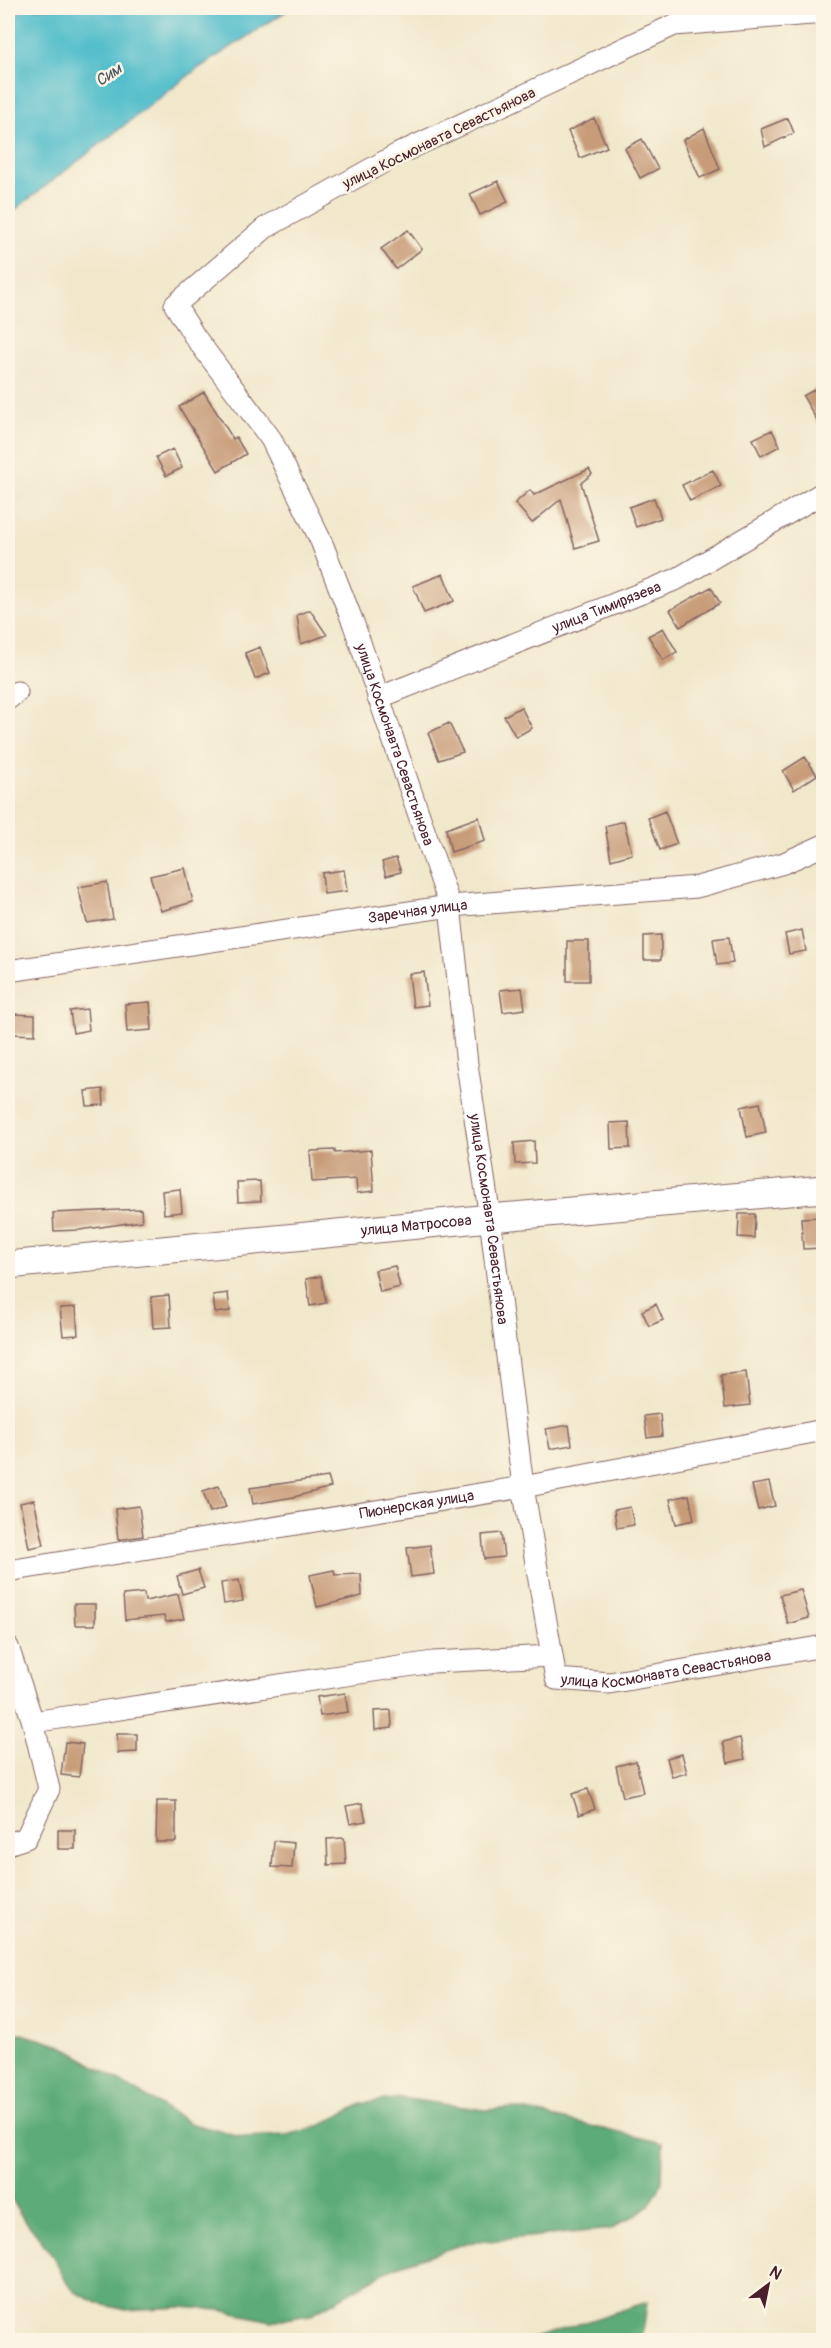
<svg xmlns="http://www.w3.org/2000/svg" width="831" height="2348" font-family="Pangolin,sans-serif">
<rect width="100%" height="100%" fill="#fcf5e5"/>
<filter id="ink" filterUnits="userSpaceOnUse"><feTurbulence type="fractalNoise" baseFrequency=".0167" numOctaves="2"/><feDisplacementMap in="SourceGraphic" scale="12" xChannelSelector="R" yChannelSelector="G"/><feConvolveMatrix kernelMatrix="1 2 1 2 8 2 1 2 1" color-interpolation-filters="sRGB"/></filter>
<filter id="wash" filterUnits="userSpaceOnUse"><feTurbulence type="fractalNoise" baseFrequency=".008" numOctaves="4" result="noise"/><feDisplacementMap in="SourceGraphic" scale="24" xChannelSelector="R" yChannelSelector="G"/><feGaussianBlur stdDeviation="1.35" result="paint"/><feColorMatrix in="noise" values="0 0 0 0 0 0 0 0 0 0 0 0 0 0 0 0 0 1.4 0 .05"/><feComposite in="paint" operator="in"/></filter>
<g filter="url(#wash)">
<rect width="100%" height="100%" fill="#f1e8cc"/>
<!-- forest -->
<path fill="#5dac78" stroke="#546652" stroke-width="1.5" d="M19 2033 62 2046 189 2123 243 2137 287 2135 320 2126 361 2104 400 2098 485 2110 514 2108 663 2143 662 2182 649 2206 612 2229 466 2243 394 2267 310 2315 271 2321 220 2310 181 2307 126 2310 100 2304 75 2292 67 2283 51 2253 21 2215 8 2192V2035Z
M647 2302 642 2340H529Z"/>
<!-- water -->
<path fill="#51bdcb" stroke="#4e6e7b" stroke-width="1.5" d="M25 8H291L197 69 8 215V21Z"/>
<g id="blocks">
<!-- building -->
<path fill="#c89c79" d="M594 118 607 147 580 158 568 131Z
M788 118 794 133 765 147 761 129Z
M704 128 720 169 700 178 683 140Z
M642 139 658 169 640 178 625 148Z
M498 181 508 202 480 215 470 194Z
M408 230 422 249 396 269 381 249Z
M824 384V433L803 396Z
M204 392 233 439 236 437 246 454 218 471 179 407Z
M772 430 780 446 761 456 753 439Z
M173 449 182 468 166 476 156 457Z
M589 469 592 474 581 483 599 541 575 548 561 499 532 523 515 503 530 490 534 495Z
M713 470 721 486 690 501 682 485Z
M654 498 661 518 636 527 629 507Z
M443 574 454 601 424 613 413 586Z
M711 587 720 603 680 627 670 610Z
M310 610 327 635 301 644 297 615Z
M663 628 677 652 663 660 648 636Z
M260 647 270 673 255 679 245 653Z
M521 707 532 728 516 737 504 716Z
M449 723 463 752 439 760 428 733Z
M805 757 817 775 794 790 783 771Z
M665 811 677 844 660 850 648 818Z
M479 817 485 841 451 852 446 829Z
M624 821 632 854 611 860 605 826Z
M396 858 401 872 386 876 382 862Z
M185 868 193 902 161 911 150 876Z
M344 870 347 891 324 894 322 873Z
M107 882 113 919 87 923 78 887Z
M802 930 806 951 789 954 785 934Z
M661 935V960H644V936Z
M729 937 733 963 717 965 713 939Z
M567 941H589V981H567Z
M424 972 428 1005 413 1007 409 974Z
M522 988 525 1009 503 1012 500 990Z
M150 1002 152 1030 127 1032 125 1004Z
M87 1009 89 1030 73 1033 70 1011Z
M13 1014 35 1015V1035L12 1034Z
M103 1089 104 1105 87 1106 85 1091Z
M760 1103 766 1133 747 1137 741 1107Z
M629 1122 630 1148 611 1149 610 1123Z
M534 1141 535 1163 515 1164 514 1143Z
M335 1150V1153L371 1150 374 1191 357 1193 356 1179 312 1182 310 1151Z
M260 1181 261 1201 238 1202 237 1182Z
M180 1189 182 1212 164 1214 162 1191Z
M141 1209 142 1221 80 1230 54 1231 53 1213Z
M739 1214H755L754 1238 738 1237Z
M821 1217 822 1248 803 1249 801 1218Z
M395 1266 400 1287 380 1292 375 1270Z
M321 1276 326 1303 310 1306 306 1279Z
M228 1293 230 1311 215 1313 213 1295Z
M169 1295 171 1327 153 1328 151 1297Z
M656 1304 663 1320 649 1326 642 1311Z
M76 1307 78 1335 63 1336 60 1308Z
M746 1372 750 1405 725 1408 721 1375Z
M660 1414 662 1436 647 1438 644 1416Z
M569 1425 572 1445 550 1449 546 1429Z
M328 1477 331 1487 294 1497 253 1504 250 1488Z
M769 1482 775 1506 758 1510 752 1485Z
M219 1486 226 1507 210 1512 203 1491Z
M689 1495 694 1520 676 1524 670 1499Z
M34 1500 44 1545 29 1548 20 1503Z
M139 1506 143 1536 118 1540 115 1509Z
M630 1507 634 1525 617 1528 614 1510Z
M501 1533 504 1557 484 1559 482 1535Z
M430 1545 434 1574 411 1577 407 1548Z
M198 1570 204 1588 182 1594 177 1576Z
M334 1570 335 1575 361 1574 362 1596 317 1607 310 1575Z
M239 1580 243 1601 224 1604 221 1583Z
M801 1590 809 1618 788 1624 780 1595Z
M144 1593 145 1601 178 1594 184 1619 166 1622 164 1616 125 1620 123 1595Z
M74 1604H95V1625H75Z
M345 1693 348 1712 320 1716 317 1697Z
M391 1710 392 1728 375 1730 374 1711Z
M117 1734H137V1752L118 1753Z
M740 1738 745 1759 728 1763 723 1742Z
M65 1742 83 1744 79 1777 61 1775Z
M682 1754 687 1773 672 1777 667 1758Z
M636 1761 643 1793 623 1797 616 1766Z
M588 1789 595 1809 579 1815 572 1794Z
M157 1801H176V1842H156Z
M362 1803 366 1821 350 1824 346 1806Z
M58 1830H75V1849H58Z
M344 1838 346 1864 328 1865 327 1839Z
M274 1841 294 1843 292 1868 272 1867Z"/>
</g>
</g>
<g filter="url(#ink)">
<use href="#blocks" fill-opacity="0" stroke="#846563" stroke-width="1.5"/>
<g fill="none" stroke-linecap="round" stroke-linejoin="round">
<!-- minor casing -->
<g stroke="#846563" stroke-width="23">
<g id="minor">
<path id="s1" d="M824 13 674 25 398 154 265 228 175 305 195 337 271 439 321 541 354 625 450 906 467 1064 490 1218 523 1487 556 1679 609 1683 824 1646"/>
<path id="s2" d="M378 698 677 579 824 492"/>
<path d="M8 699 17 692"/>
<path id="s3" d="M8 971 450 906 697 887 784 863 824 845"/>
<path id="s4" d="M8 1571 523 1487 824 1430"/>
<path d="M8 1647 33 1722 433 1662 552 1656"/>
<path d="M8 1844 26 1838 49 1789 33 1722"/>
</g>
</g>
<!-- major casing -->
<g stroke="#846563" stroke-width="29">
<g id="major">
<path id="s5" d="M8 1265 490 1218 824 1189"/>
</g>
</g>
<!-- minor -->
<use href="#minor" stroke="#fff" stroke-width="21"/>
<!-- major -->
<use href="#major" stroke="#fff" stroke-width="27"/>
</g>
</g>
<g text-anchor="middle" stroke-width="5" stroke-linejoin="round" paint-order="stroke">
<!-- street labels -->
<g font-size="15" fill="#4a1f2b" stroke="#fcf5e5">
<text transform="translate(439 138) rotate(-26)" y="5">улица Космонавта Севастьянова</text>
<text dy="5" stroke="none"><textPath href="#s2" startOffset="246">улица Тимирязева</textPath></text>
<text dy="5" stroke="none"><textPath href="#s1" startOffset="1221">улица Космонавта Севастьянова</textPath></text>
<text dy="5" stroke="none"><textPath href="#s3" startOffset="414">Заречная улица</textPath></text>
<text dy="5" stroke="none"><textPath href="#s1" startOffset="1707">улица Космонавта Севастьянова</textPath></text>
<text dy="5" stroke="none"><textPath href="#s5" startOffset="410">улица Матросова</textPath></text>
<text dy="5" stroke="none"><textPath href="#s4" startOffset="414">Пионерская улица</textPath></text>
<text dy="5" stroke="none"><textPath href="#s1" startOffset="2283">улица Космонавта Севастьянова</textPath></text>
</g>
<!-- water labels -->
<g font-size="16" font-style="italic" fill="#4c5663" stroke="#fcf5e5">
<text transform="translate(108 74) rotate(-34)" y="6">Сим</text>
</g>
</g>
<!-- margin -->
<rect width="831" height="2348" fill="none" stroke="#fcf5e5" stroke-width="30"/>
<!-- north arrow -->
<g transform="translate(768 2285) rotate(32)" stroke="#fcf5e5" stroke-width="4.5" paint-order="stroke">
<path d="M0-4.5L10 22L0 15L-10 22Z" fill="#4a1f2b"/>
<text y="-9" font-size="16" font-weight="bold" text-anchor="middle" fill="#4a1f2b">N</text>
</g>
</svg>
